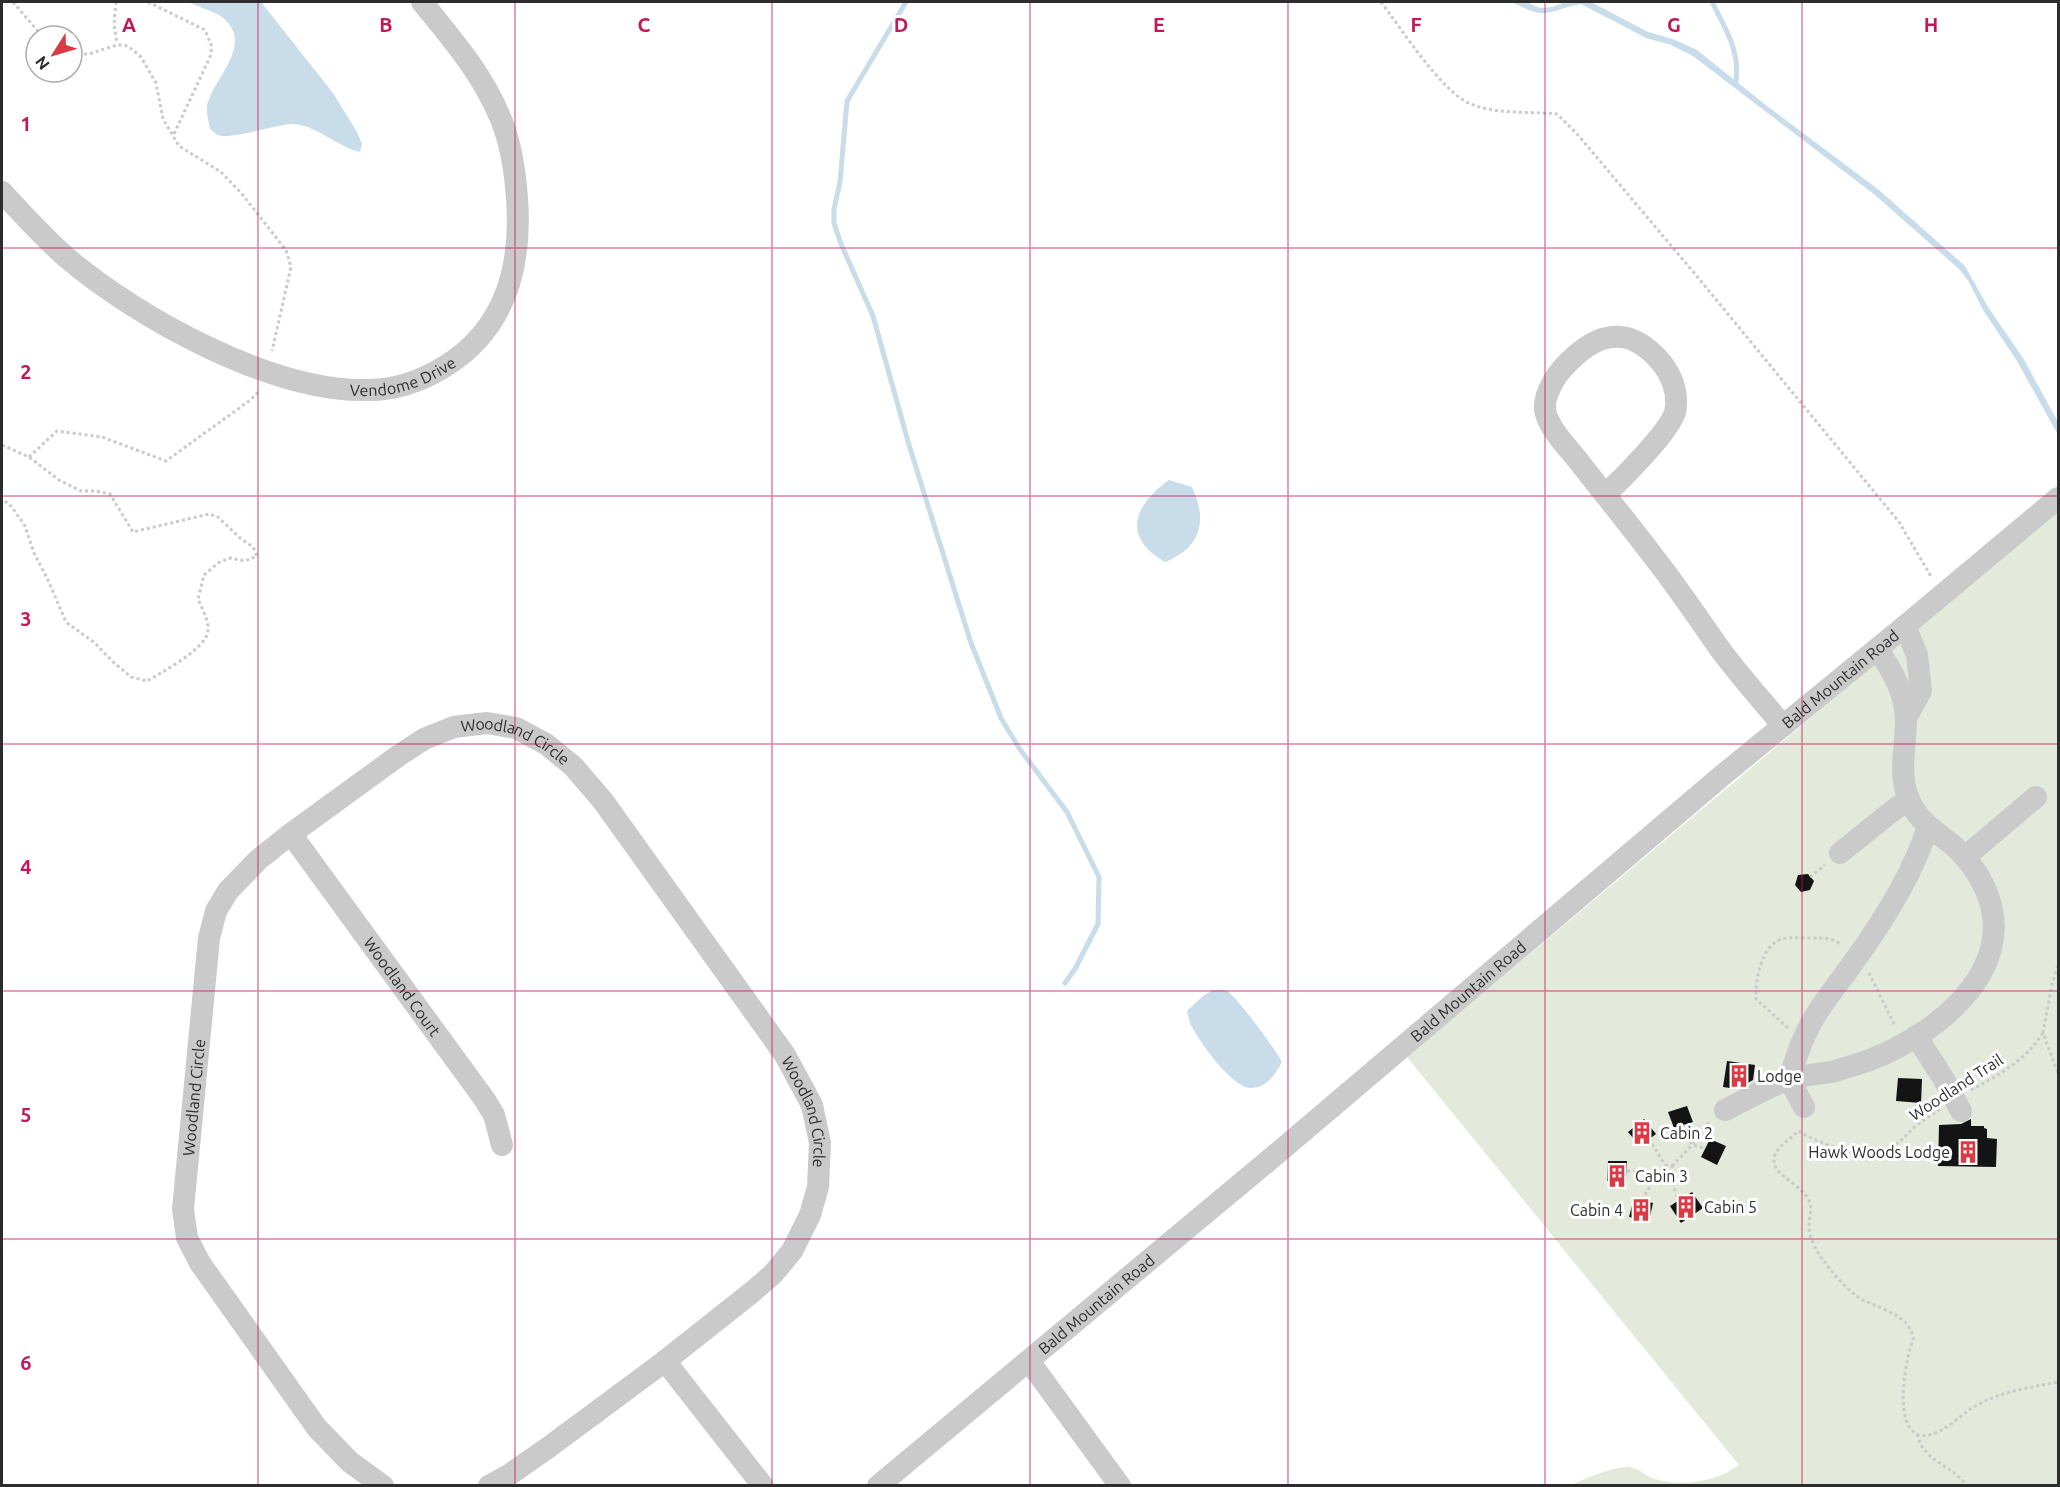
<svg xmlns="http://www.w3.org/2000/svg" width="2060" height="1487" font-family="Ubuntu,sans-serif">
<rect width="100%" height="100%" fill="#fff"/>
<!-- green -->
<path fill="#e3eadc" d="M2058 510V1485H1573C1582 1479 1619 1465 1630 1467 1641 1469 1645 1476 1655 1479 1681 1487 1717 1482 1739 1465L1407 1057Z"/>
<!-- water -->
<path fill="#c9dce9" d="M188 2H261L333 93 357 132 362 144 360 152C340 148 313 123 291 124 275 125 229 140 218 135 215 134 213 131 210 129 209 122 206 113 207 106 213 78 256 44 222 17 215 12 197 6 188 2Z
M1512 2H1526L1540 8 1553 7 1565 2H1591L1648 32 1673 39 1697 50 1767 106 1879 190 1965 266 1988 307 2023 358 2058 422V435L2017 361 1983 310 1969 282 1960 270 1875 195 1693 56 1671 45 1646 38 1581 4C1546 11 1548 21 1512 2Z
M1169 480 1192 487C1208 520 1201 548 1165 562 1121 537 1134 505 1169 480Z
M1213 990C1218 990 1222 989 1227 991 1237 997 1276 1050 1282 1062 1276 1073 1267 1088 1251 1088 1232 1088 1199 1041 1191 1025 1189 1021 1188 1016 1187 1011L1203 996Z"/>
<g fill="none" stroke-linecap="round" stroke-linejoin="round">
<!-- stream -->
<path stroke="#c9dce9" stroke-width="5" d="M906 2 847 101 840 182 834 209V223L841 244 873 316 909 445 971 643 1001 718 1019 748 1067 812 1099 877 1098 924 1075 969 1065 983
M1712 2C1725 28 1740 50 1736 81"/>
</g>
<!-- building -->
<path fill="#141414" d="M1808 874 1814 881 1810 890 1801 892 1795 885 1798 875Z
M1727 1061 1755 1065 1753 1080 1737 1089 1723 1087Z
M1898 1078 1922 1079 1921 1103 1896 1101Z
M1687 1106 1693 1122 1674 1128 1668 1112Z
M1644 1119 1656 1134 1640 1146 1628 1132Z
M1971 1119V1126H1984V1128L1987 1129V1138L1997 1139 1996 1167 1938 1166 1939 1125 1961 1124Z
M1710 1139 1726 1146 1717 1165 1701 1157Z
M1608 1161H1627L1626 1181H1607Z
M1692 1192 1703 1208 1681 1223 1670 1206Z
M1634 1198 1653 1203 1649 1221 1629 1217Z"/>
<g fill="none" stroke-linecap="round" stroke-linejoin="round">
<!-- path -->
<path stroke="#cacaca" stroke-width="3" stroke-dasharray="3 3" stroke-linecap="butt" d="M13 2 42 36
M116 2 114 24 117 44
M148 2 205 30 212 47 210 57 173 136
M1381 2C1401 28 1442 93 1471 104 1498 115 1528 111 1557 114L1578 135 1695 274 1899 522 1932 578
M72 54H89L117 45H125L133 50 141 57 156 83 163 119 179 146 221 172 242 194 286 250 291 267 272 351
M2 445 29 457 59 480 81 491H96L110 494 133 532 209 514 218 517 240 538 253 547 257 556 245 561 230 558 218 563 204 575 198 599C202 609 209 620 208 631 206 649 162 672 147 681L131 677 112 661 95 643 66 622 48 580 34 553 25 526 11 506 2 499
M29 457 57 431 102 437 166 461 249 401 256 395 259 389
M1810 877 1825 865
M1869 973 1895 1026
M1788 1028 1756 999C1755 981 1761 945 1782 939 1791 937 1802 938 1810 938 1822 938 1832 937 1841 945
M2043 1033 2052 984 2058 965
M1971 1090C1998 1076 2026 1060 2043 1033L2058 1073
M1940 1109C1931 1116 1921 1121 1913 1128 1906 1135 1901 1142 1892 1146 1861 1161 1826 1146 1798 1131 1792 1138 1784 1142 1778 1150 1762 1171 1797 1181 1807 1197 1814 1208 1809 1215 1809 1227 1809 1238 1817 1252 1823 1260 1833 1273 1845 1288 1858 1297 1872 1306 1899 1312 1908 1326 1911 1330 1913 1335 1913 1339 1912 1343 1910 1348 1909 1352 1905 1371 1895 1423 1917 1434 1935 1442 1958 1417 1972 1408 2000 1391 2028 1388 2058 1382
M1683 1125 1692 1145 1705 1148
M1649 1139 1665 1165
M1662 1171a6 6 0 1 1 12 0a6 6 0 1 1-12 0Z
M1672 1166 1692 1145 1709 1122
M1627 1171 1661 1172
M1671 1177 1678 1201
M1642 1200 1652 1183 1663 1176
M1917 1434C1923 1462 1953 1465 1967 1486"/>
<!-- minor -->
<g stroke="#cacaca" stroke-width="22">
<path id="s1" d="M2 192C23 215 44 238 67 258 139 319 274 393 369 390 396 390 421 381 444 367 506 329 522 267 517 198 515 171 511 142 500 117 482 73 451 38 422 2"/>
<path d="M1605 495C1621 480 1670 431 1675 412 1679 394 1672 375 1660 361 1633 330 1605 329 1575 356 1566 364 1560 370 1554 380 1549 390 1544 398 1545 410 1549 430 1568 447 1580 463 1604 494 1629 524 1653 556 1676 585 1696 615 1717 645 1737 673 1761 699 1783 726"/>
<path d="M1905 626 1917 655 1921 691 1906 718"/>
<path id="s2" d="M291 834 485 1100 494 1115 502 1145"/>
<path d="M1840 853 1891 812 1909 799"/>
<path d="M1965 857 2036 797"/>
<path d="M1916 1036 1943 1078 1961 1111"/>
<path d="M1804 1107 1789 1079C1795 1061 1800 1044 1809 1027 1820 1005 1838 984 1853 963 1882 923 1914 872 1928 826"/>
<path d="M1725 1110C1744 1101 1770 1085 1790 1079 1803 1075 1817 1074 1831 1072 1843 1069 1857 1064 1870 1060 1935 1035 2018 971 1987 893 1980 875 1967 858 1953 845 1937 833 1920 822 1911 804 1897 777 1906 748 1906 719 1905 693 1892 669 1877 649"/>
<path d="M665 1361 763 1486"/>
<path d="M1029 1361 1120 1486"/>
<path id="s3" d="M383 1486 350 1462 317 1428 200 1263 187 1238 183 1209 209 938 216 911 228 891 258 860 288 836 398 756 424 739 454 727 487 723 516 728 546 744 573 766 603 801 785 1055 812 1105 820 1143 818 1187 810 1215 792 1251 773 1274 751 1293 665 1361 549 1447 509 1475 489 1486"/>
<path id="s4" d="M878 1486 1274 1156 1724 774 1905 626 2058 498"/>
</g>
</g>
<!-- grid -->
<path fill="none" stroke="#c2185b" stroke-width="1.5" stroke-opacity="0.55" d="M258 2V1486M515 2V1486M772 2V1486M1030 2V1486M1288 2V1486M1545 2V1486M1802 2V1486M2 248H2058M2 496H2058M2 744H2058M2 991H2058M2 1239H2058"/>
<!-- icons -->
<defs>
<g id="building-bare" transform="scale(1.8)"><path d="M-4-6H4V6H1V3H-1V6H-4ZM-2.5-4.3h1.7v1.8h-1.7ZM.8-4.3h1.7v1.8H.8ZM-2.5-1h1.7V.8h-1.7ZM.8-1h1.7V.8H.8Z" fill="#db3943" stroke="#fff" stroke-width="2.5" paint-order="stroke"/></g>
</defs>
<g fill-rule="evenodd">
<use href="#building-bare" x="1739" y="1076"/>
<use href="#building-bare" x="1642" y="1133"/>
<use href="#building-bare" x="1968" y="1152"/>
<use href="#building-bare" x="1617" y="1176"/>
<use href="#building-bare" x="1686" y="1207"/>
<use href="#building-bare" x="1641" y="1210"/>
</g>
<g text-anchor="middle" stroke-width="6" stroke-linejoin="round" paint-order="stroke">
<!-- street labels -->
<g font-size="16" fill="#2d2d2d" stroke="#fff">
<text dy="6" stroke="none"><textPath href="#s1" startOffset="464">Vendome Drive</textPath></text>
<text dy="6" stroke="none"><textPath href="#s4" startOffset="1256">Bald Mountain Road</textPath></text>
<text dy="6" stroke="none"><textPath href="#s3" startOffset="1018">Woodland Circle</textPath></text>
<text dy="6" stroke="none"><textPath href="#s2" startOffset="189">Woodland Court</textPath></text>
<text dy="6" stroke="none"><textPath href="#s4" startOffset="770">Bald Mountain Road</textPath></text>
<text transform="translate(1956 1087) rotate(-33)" y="6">Woodland Trail</text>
<text dy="6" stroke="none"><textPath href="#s3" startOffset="460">Woodland Circle</textPath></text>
<text dy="6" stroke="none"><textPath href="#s3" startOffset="1504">Woodland Circle</textPath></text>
<text dy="6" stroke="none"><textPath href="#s4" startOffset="284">Bald Mountain Road</textPath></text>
</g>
<!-- poi labels -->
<g font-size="16" fill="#2d2d2d" stroke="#fff" text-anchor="start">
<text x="1757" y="1082">Lodge</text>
<text x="1660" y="1139">Cabin 2</text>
<text x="1950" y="1158" text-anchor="end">Hawk Woods Lodge</text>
<text x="1635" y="1182">Cabin 3</text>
<text x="1704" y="1213">Cabin 5</text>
<text x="1623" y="1216" text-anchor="end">Cabin 4</text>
</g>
</g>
<g font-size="20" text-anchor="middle" font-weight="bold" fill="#c2185b" stroke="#fff" stroke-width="6" stroke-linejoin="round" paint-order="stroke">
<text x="129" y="32">A</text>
<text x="386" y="32">B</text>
<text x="644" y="32">C</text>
<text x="901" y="32">D</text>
<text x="1159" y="32">E</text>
<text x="1416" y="32">F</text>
<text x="1674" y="32">G</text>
<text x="1931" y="32">H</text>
<text x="26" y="131">1</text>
<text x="26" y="379">2</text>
<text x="26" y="626">3</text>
<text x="26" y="874">4</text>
<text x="26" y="1122">5</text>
<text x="26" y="1370">6</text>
</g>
<!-- border -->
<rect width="2060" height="1487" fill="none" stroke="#2d2d2d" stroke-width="6"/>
<!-- north arrow -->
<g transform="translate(54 54) rotate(233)"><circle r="28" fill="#ffffff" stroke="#ababab" stroke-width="1.5"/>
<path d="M0-4.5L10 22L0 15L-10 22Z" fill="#db3943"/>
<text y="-9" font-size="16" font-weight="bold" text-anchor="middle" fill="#2d2d2d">N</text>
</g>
</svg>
